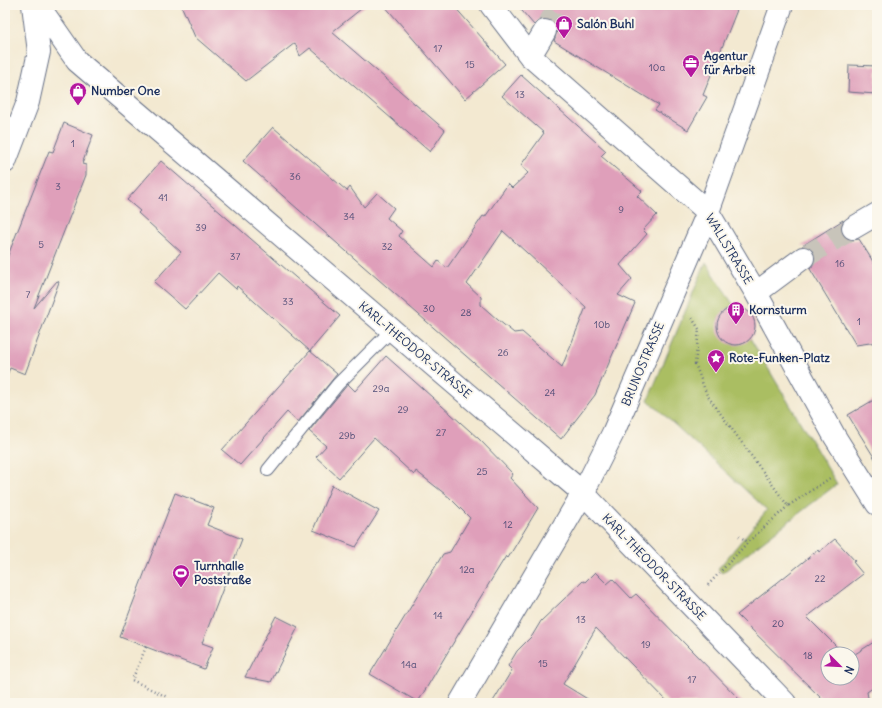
<svg xmlns="http://www.w3.org/2000/svg" width="882" height="708" font-family="Delius,sans-serif">
<rect width="100%" height="100%" fill="#fbf7ec"/>
<filter id="ink" filterUnits="userSpaceOnUse"><feTurbulence type="fractalNoise" baseFrequency=".025" numOctaves="2"/><feDisplacementMap in="SourceGraphic" scale="8" xChannelSelector="R" yChannelSelector="G"/><feConvolveMatrix kernelMatrix="1 2 1 2 8 2 1 2 1" color-interpolation-filters="sRGB"/></filter>
<filter id="wash" filterUnits="userSpaceOnUse"><feTurbulence type="fractalNoise" baseFrequency=".012" numOctaves="4" result="noise"/><feDisplacementMap in="SourceGraphic" scale="16" xChannelSelector="R" yChannelSelector="G"/><feGaussianBlur stdDeviation="0.9" result="paint"/><feColorMatrix in="noise" values="0 0 0 0 0 0 0 0 0 0 0 0 0 0 0 0 0 1.4 0 .05"/><feComposite in="paint" operator="in"/></filter>
<g filter="url(#wash)">
<rect width="100%" height="100%" fill="#f3e9d1"/>
<!-- green -->
<path fill="#aabe62" stroke="#627660" d="M706 262 734 306C701 317 724 360 750 338L837 484 722 573 718 569 767 510 648 400Z"/>
<g id="blocks">
<!-- building -->
<path fill="#df9fba" fill-rule="evenodd" d="M181 5H366L332 32 445 130 430 152 310 48 300 56 295 43 246 81 195 37Z
M384 5H453L505 64 465 99Z
M517 5H739L703 95 707 97 688 130 655 110 659 105 554 41 557 31 556 25 552 21 546 19 539 20 534 25Z
M849 65 877 66 876 94 848 92Z
M521 75 606 151 601 156 642 191 637 196 657 215 643 230 647 234 620 265 632 279 618 295 635 303 595 395 561 439 243 161 273 127 347 191 350 187 364 207 377 193 394 208 387 218 402 231 399 236 434 267 438 261 447 268 483 216 485 217 508 184 512 188 528 173 521 165 544 133 502 96ZM503 231 586 307 562 367 522 332 514 333 498 320 481 305V297L467 284Z
M64 123 93 135 82 164 86 165V175L34 308 57 281 59 282 25 374 10 368 6 377 5 376V263L49 151 53 152Z
M161 161 340 316 310 351 237 286 236 289 218 273 185 309 154 282 181 252 138 213 140 211 127 200Z
M843 220 841 228 842 235 846 239 853 240 859 239 877 268V342L856 345 810 269 815 263V256L813 251 808 247 802 246Z
M717 326a19 19 0 1 1 38 0a19 19 0 1 1-38 0Z
M310 351 337 374 298 422 287 412 240 465 222 450Z
M386 356 479 439 513 474 510 478 538 508 508 558 506 556 477 603 418 702 370 674 443 554 450 552 470 518 450 498 416 471 414 475 374 438 339 478 316 457 326 446 309 431 348 384 355 391Z
M877 398V462L848 415Z
M332 485 379 511 356 547 313 530Z
M175 493 214 508 207 525 242 539 202 643 213 647 204 669 120 637Z
M835 539 855 561 853 562 863 574 807 617 844 654H828V678H852V656L877 640V685L867 692 869 703H826L737 615 818 550 819 552Z
M595 572 607 584 613 579 631 598 636 594 743 703H669L596 628 563 684 594 703H492L512 670 508 666 517 651 532 636 541 621 583 581 585 582Z
M276 616 298 627 271 682 245 677Z"/>
</g>
</g>
<g filter="url(#ink)">
<use href="#blocks" fill-opacity="0" stroke="#677086" stroke-width="1"/>
<g fill="none" stroke-linecap="round" stroke-linejoin="round">
<!-- street-tunnel -->
<path stroke="#c8c4ba" stroke-width="22" stroke-dasharray="22 11" stroke-linecap="butt" d="M545 31 559 5
M803 258 853 228"/>
<!-- lane casing -->
<g stroke="#677086" stroke-width="14">
<path id="lane" d="M268 470 338 384 392 330"/>
</g>
<!-- street casing -->
<g stroke="#677086" stroke-width="24">
<path id="street" d="M38 5 77 61 583 493 785 703
M491 5 530 56 708 212 756 293 835 437 877 504
M530 56 545 31
M853 228 877 214
M756 293 803 258
M460 703 583 493 613 433 708 212 782 5"/>
</g>
<!-- secondary casing -->
<g stroke="#677086" stroke-width="24">
<path id="secondary" d="M5 162 28 102 39 52 33 5"/>
</g>
<!-- path -->
<path stroke="#677086" stroke-width="2.5" stroke-dasharray="1 3" stroke-linecap="butt" d="M692 318 699 329 695 364 707 395 788 506 830 478
M739 536 748 542 788 506
M708 585 748 542
M146 647 132 680 167 697"/>
<!-- lane -->
<use href="#lane" stroke="#fff" stroke-width="12"/>
<!-- street -->
<use href="#street" stroke="#fff" stroke-width="22"/>
<!-- secondary -->
<use href="#secondary" stroke="#fff" stroke-width="22"/>
</g>
</g>
<!-- icons -->
<defs>
<g id="shop-pin" transform="scale(0.9)"><path d="M0 17L-7.5 6A9.5 9.5 0 1 1 7.5 6Z" fill="#b5179e" stroke="#fbf7ec"/><path d="M-5-2.5h2.3a2.7 3.5 0 0 1 5.4 0H5L5.5 6h-11ZM-1.5-2.5h3a1.5 2.3 0 0 0-3 0Z" fill="#fff"/></g>
<g id="office-pin" transform="scale(0.9)"><path d="M0 17L-7.5 6A9.5 9.5 0 1 1 7.5 6Z" fill="#b5179e" stroke="#fbf7ec"/><path d="M-6-3h4V-5.5h4V-3h4V5H-6ZM-1-4.5V-3h2v-1.5ZM-6 0V1H6V0Z" fill="#fff"/></g>
<g id="building-pin" transform="scale(0.9)"><path d="M0 17L-7.5 6A9.5 9.5 0 1 1 7.5 6Z" fill="#b5179e" stroke="#fbf7ec"/><path d="M-4-6H4V6H1V3H-1V6H-4ZM-2.5-4.3h1.7v1.8h-1.7ZM.8-4.3h1.7v1.8H.8ZM-2.5-1h1.7V.8h-1.7ZM.8-1h1.7V.8H.8Z" fill="#fff"/></g>
<g id="sight-pin" transform="scale(0.9)"><path d="M0 17L-7.5 6A9.5 9.5 0 1 1 7.5 6Z" fill="#b5179e" stroke="#fbf7ec"/><path d="M0-6L1.8-2.2L6-1.7L2.9 1.2L3.7 5.4L0 3.3L-3.7 5.4L-2.9 1.2L-6-1.7L-1.8-2.2Z" fill="#fff"/></g>
<g id="stadium-pin" transform="scale(0.9)"><path d="M0 17L-7.5 6A9.5 9.5 0 1 1 7.5 6Z" fill="#b5179e" stroke="#fbf7ec"/><path d="M0-5a6.5 5 0 1 0 0 10a6.5 5 0 1 0 0-10ZM-3.5-1.8h7v3.6h-7Z" fill="#fff"/></g>
</defs>
<g fill-rule="evenodd">
<use href="#shop-pin" x="564" y="24"/>
<use href="#office-pin" x="691" y="63"/>
<use href="#shop-pin" x="78" y="91"/>
<use href="#building-pin" x="736" y="310"/>
<use href="#sight-pin" x="716" y="358"/>
<use href="#stadium-pin" x="181" y="573"/>
</g>
<g text-anchor="middle" stroke-width="4" stroke-linejoin="round" paint-order="stroke">
<!-- number labels -->
<g font-size="10" fill="#4c4b75">
<text x="438" y="52">17</text>
<text x="470" y="68">15</text>
<text x="657" y="71">10a</text>
<text x="520" y="98">13</text>
<text x="73" y="147">1</text>
<text x="295" y="180">36</text>
<text x="58" y="190">3</text>
<text x="163" y="201">41</text>
<text x="621" y="213">9</text>
<text x="349" y="220">34</text>
<text x="201" y="231">39</text>
<text x="41" y="248">5</text>
<text x="387" y="250">32</text>
<text x="235" y="260">37</text>
<text x="840" y="267">16</text>
<text x="28" y="298">7</text>
<text x="288" y="305">33</text>
<text x="429" y="312">30</text>
<text x="466" y="316">28</text>
<text x="859" y="325">1</text>
<text x="602" y="328">10b</text>
<text x="503" y="356">26</text>
<text x="381" y="392">29a</text>
<text x="550" y="396">24</text>
<text x="403" y="413">29</text>
<text x="441" y="436">27</text>
<text x="347" y="439">29b</text>
<text x="482" y="475">25</text>
<text x="508" y="528">12</text>
<text x="467" y="573">12a</text>
<text x="820" y="582">22</text>
<text x="438" y="619">14</text>
<text x="581" y="623">13</text>
<text x="778" y="627">20</text>
<text x="646" y="648">19</text>
<text x="808" y="659">18</text>
<text x="543" y="667">15</text>
<text x="409" y="668">14a</text>
<text x="692" y="683">17</text>
</g>
<!-- poi labels -->
<g font-size="12" font-weight="bold" fill="#1b2f5e" stroke="#fbf7ec" text-anchor="start">
<text x="577" y="28">Salón Buhl</text>
<text x="704" y="60">Agentur<tspan x="704" dy="14">für Arbeit</tspan></text>
<text x="91" y="95">Number One</text>
<text x="749" y="314">Kornsturm</text>
<text x="729" y="362">Rote-Funken-Platz</text>
<text x="194" y="570">Turnhalle<tspan x="194" dy="14">Poststraße</tspan></text>
</g>
<!-- street labels -->
<g font-size="12" fill="#1b2f5e" stroke="#fbf7ec">
<text transform="translate(729 249) rotate(59)" y="4">WALLSTRASSE</text>
<text transform="translate(415 350) rotate(40)" y="4">KARL-THEODOR-STRASSE</text>
<text transform="translate(643 364) rotate(-67)" y="4">BRUNOSTRASSE</text>
<text transform="translate(654 567) rotate(46)" y="4">KARL-THEODOR-STRASSE</text>
</g>
</g>
<!-- margin -->
<rect width="882" height="708" fill="none" stroke="#fbf7ec" stroke-width="20"/>
<!-- north arrow -->
<g transform="translate(840 666) rotate(114)"><circle r="19" fill="#fbf7ec" stroke="#a1a7b3"/>
<path d="M0-3L7 15L0 10L-7 15Z" fill="#b5179e"/>
<text y="-6" font-size="11" font-weight="bold" text-anchor="middle" fill="#1b2f5e">N</text>
</g>
</svg>
